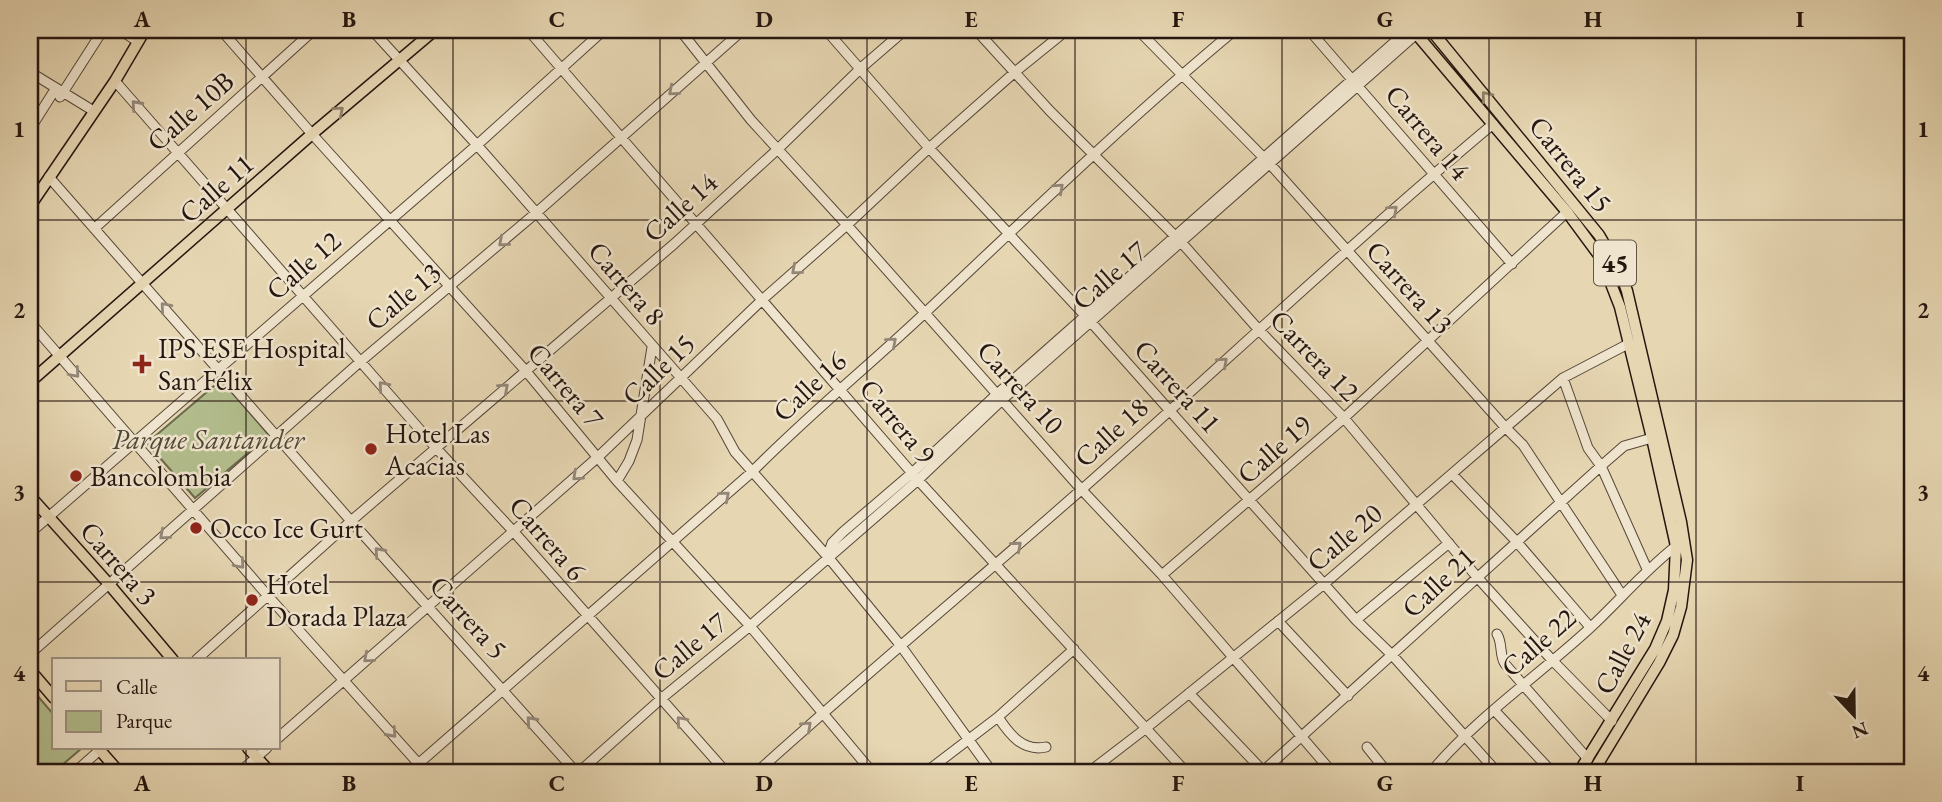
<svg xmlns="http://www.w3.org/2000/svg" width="1942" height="802" font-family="'EB Garamond',serif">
<rect width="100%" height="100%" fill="#e6d6b2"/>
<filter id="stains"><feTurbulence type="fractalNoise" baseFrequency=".00286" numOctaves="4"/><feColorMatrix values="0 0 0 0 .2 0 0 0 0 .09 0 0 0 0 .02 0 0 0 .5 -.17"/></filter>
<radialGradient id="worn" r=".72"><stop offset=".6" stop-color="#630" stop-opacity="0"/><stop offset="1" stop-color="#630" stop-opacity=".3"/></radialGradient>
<!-- green -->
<path fill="#b3be8e" stroke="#6c6a4f" stroke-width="2" d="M221 380 269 435 195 498 147 443Z
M30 687 54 715V748H82L54 772H42L30 758Z"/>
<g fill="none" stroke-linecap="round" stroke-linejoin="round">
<!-- minor casing -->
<g stroke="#554638" stroke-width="11">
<path id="minor" d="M120 30 137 41
M221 30 312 134 525 370 617 481 750 626 872 772
M372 30 477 145 717 419 735 452 828 557 901 646 992 772
M528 30 918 480 1186 772
M680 30 751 120 847 225 1081 489 1162 575 1332 772
M826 30 929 148 1090 321 1356 620 1393 656 1497 772
M976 30 1050 111 1181 242 1259 330 1344 418 1477 577 1552 660 1612 721
M1138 30 1269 163 1505 427 1523 445 1622 595
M1309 30 1512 264
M30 72 92 110
M115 81 436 448 514 532 726 772
M60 97 103 30
M30 129 56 88
M49 177 351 521 576 772
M30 188 40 189
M95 228 314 30
M30 322 268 596 426 772
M1563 378 1588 448 1601 466 1647 569
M1453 475 1516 541 1590 627
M617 481 629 461 637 440 652 347
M30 533 477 145 604 30
M828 555 832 543 843 532 912 473 997 394 1408 30
M1162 575 1344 418 1567 212
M1356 620 1449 543
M1278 621 1348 696
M1497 634C1503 644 1499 655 1505 664L1588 759
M30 654 361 361 536 213 743 30
M196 660 351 521 674 244 779 148 861 68 905 30
M1189 693 1264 772
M1495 711 1552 772
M998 717C1010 735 1023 752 1046 747
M278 738 598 457 762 300 847 225 929 148 1015 72 1067 30
M1367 747 1387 772
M75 772 102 748
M240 772 267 748
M409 772 752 472C809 414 870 365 928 310 1029 215 1129 118 1235 30
M579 772 662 698 750 626 918 480 1002 400 1421 30
M757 772C863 676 973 585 1081 490 1219 368 1352 242 1493 124
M926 772 998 717 1074 649
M1089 772 1145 729 1324 584 1563 378 1630 343
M1262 772 1601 466 1624 446 1652 438
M1431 772C1477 717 1538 676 1590 628 1620 600 1643 572 1676 546"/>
</g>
<!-- major casing -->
<g stroke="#251610" stroke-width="13">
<path id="major" d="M1413 30 1567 212 1601 258 1620 307 1652 438 1676 546 1674 590 1667 621 1655 649 1579 772
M1431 30 1599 235 1620 271 1627 291 1681 522 1687 560 1681 607 1673 635 1659 663 1593 772
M30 206 115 81 145 30
M30 382 312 134 435 30
M30 496 108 583 173 660
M30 670 54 698
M98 748 119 772
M248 748 270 772"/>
</g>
<!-- minor -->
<use href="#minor" stroke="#efe4cd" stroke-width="9"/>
<!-- major -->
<use href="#major" stroke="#e6d6b2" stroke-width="10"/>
</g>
<!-- one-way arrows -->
<defs><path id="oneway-chevron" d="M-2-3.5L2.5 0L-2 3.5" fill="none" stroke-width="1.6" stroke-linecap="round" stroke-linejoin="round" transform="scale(1.75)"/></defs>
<g stroke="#948778">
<use href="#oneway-chevron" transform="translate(673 91) rotate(139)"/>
<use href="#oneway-chevron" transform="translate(136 105) rotate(-132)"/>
<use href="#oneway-chevron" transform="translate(1059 188) rotate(-42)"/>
<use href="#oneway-chevron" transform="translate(1393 210) rotate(-42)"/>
<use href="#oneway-chevron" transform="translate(503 242) rotate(139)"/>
<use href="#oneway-chevron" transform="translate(796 270) rotate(139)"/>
<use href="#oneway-chevron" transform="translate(165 307) rotate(-131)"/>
<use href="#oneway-chevron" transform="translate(892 342) rotate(-41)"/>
<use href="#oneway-chevron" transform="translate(1223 362) rotate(-42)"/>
<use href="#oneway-chevron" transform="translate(75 373) rotate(49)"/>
<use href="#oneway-chevron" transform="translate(383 386) rotate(-131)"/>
<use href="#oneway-chevron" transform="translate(504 388) rotate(-41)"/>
<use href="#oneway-chevron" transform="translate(577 476) rotate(138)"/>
<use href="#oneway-chevron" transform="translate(725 496) rotate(-41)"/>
<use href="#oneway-chevron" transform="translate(164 535) rotate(139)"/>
<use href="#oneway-chevron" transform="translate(1017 546) rotate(-41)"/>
<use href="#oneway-chevron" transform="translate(379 552) rotate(-132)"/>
<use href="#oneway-chevron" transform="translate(240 564) rotate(49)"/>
<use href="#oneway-chevron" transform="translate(368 658) rotate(139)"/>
<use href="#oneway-chevron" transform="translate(531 721) rotate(-132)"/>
<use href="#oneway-chevron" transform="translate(681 721) rotate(-131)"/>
<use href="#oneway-chevron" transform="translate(807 726) rotate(-42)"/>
<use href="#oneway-chevron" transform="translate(392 733) rotate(48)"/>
</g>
<g stroke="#8f8069">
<use href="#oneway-chevron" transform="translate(1486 96) rotate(-129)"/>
<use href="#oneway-chevron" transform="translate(339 111) rotate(-40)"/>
</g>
<!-- grid -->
<path fill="none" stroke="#251610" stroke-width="2" stroke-opacity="0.55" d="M246 30V660M453 30V772M660 30V772M867 30V772M1075 30V772M1282 30V772M1489 30V772M1696 30V772M30 220H1912M30 401H1912M30 582H1912M246 748V772"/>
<!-- markers -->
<g fill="#8f2418" stroke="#efe4cd" stroke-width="2.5">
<path d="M138.5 353.5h7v7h7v7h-7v7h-7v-7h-7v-7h7z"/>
<circle cx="371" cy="449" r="7"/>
<circle cx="76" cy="476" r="7"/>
<circle cx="196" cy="528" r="7"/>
<circle cx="252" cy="600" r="7"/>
</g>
<g text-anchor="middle" stroke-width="5" stroke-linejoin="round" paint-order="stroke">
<!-- shield labels -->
<rect fill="#efe4cd" stroke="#625449" stroke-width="2" x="1594" y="240.5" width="42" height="45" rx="5"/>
<g font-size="26" font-weight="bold" fill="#251610">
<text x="1615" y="272">45</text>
</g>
<!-- street labels -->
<g font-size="28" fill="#251610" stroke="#efe4cd">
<text transform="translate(190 111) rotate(-41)" y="10">Calle 10B</text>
<text transform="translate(1428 132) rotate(50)" y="10">Carrera 14</text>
<text transform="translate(1571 164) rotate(51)" y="10">Carrera 15</text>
<text transform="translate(216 188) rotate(-41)" y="10">Calle 11</text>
<text transform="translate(680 207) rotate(-42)" y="10">Calle 14</text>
<text transform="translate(303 265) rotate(-41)" y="10">Calle 12</text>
<text transform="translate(1109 275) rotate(-41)" y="10">Calle 17</text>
<text transform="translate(627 283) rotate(49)" y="10">Carrera 8</text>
<text transform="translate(1410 287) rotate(48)" y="10">Carrera 13</text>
<text transform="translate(403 296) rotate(-40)" y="10">Calle 13</text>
<text transform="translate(1315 355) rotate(46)" y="10">Carrera 12</text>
<text transform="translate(658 369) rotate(-44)" y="10">Calle 15</text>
<text transform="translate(566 385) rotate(50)" y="10">Carrera 7</text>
<text transform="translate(809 386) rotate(-43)" y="10">Calle 16</text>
<text transform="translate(1178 386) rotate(48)" y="10">Carrera 11</text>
<text transform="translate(1021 387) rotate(48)" y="10">Carrera 10</text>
<text transform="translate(898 421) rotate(50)" y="10">Carrera 9</text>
<text transform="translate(1111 432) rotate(-42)" y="10">Calle 18</text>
<text transform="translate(1274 449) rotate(-41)" y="10">Calle 19</text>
<text transform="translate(1344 537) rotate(-40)" y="10">Calle 20</text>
<text transform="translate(548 538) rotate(49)" y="10">Carrera 6</text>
<text transform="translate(119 563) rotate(49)" y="10">Carrera 3</text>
<text transform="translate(1438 582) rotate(-43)" y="10">Calle 21</text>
<text transform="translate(469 617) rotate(48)" y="10">Carrera 5</text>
<text transform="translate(1538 642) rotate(-41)" y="10">Calle 22</text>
<text transform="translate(689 646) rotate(-40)" y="10">Calle 17</text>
<text transform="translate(1622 653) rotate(-62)" y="10">Calle 24</text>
</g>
<!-- poi labels -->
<g font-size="28" fill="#251610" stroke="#efe4cd" text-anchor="start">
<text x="158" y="358">IPS ESE Hospital<tspan x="158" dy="32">San Félix</tspan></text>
<text x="385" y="443">Hotel Las<tspan x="385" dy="32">Acacias</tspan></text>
<text x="90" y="486">Bancolombia</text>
<text x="210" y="538">Occo Ice Gurt</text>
<text x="266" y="594">Hotel<tspan x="266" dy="32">Dorada Plaza</tspan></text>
</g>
<!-- park labels -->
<g font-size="28" font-style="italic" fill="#504836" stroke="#efe4cd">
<text x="208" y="449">Parque Santander</text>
</g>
</g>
<!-- margin -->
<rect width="1942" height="802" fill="none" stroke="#e6d6b2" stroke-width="77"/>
<!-- legend -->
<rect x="52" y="658" width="228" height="91" fill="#efe4cd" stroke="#9e9281" stroke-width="2"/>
<rect x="66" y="681" width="35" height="10" fill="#e6d6b2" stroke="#9e9281" stroke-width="2"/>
<text x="116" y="694" font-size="21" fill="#251610">Calle</text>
<rect x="66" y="711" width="35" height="21" fill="#b3be8e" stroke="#9e9281" stroke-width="2"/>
<text x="116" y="728" font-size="21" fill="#251610">Parque</text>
<!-- north arrow -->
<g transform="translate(1854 715) rotate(158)" stroke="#efe4cd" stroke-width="5" paint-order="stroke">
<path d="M0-5L12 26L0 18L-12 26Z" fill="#251610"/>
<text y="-10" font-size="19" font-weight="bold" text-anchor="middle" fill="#251610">N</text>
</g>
<rect x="38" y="38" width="1866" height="726" fill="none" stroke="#251610" stroke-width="2.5"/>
<g font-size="23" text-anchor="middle" font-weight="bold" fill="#251610">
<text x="142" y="27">A</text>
<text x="349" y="27">B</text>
<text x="557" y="27">C</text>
<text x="764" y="27">D</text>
<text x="971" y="27">E</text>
<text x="1178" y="27">F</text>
<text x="1385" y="27">G</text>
<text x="1593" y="27">H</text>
<text x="1800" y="27">I</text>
<text x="19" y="137">1</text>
<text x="1923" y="137">1</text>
<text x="19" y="318">2</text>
<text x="1923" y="318">2</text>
<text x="19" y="500">3</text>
<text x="1923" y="500">3</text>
<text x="19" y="681">4</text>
<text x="1923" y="681">4</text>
<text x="142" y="791">A</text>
<text x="349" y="791">B</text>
<text x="557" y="791">C</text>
<text x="764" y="791">D</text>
<text x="971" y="791">E</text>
<text x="1178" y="791">F</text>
<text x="1385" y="791">G</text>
<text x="1593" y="791">H</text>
<text x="1800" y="791">I</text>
</g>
<rect width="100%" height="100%" filter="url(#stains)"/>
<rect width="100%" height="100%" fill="url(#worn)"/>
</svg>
